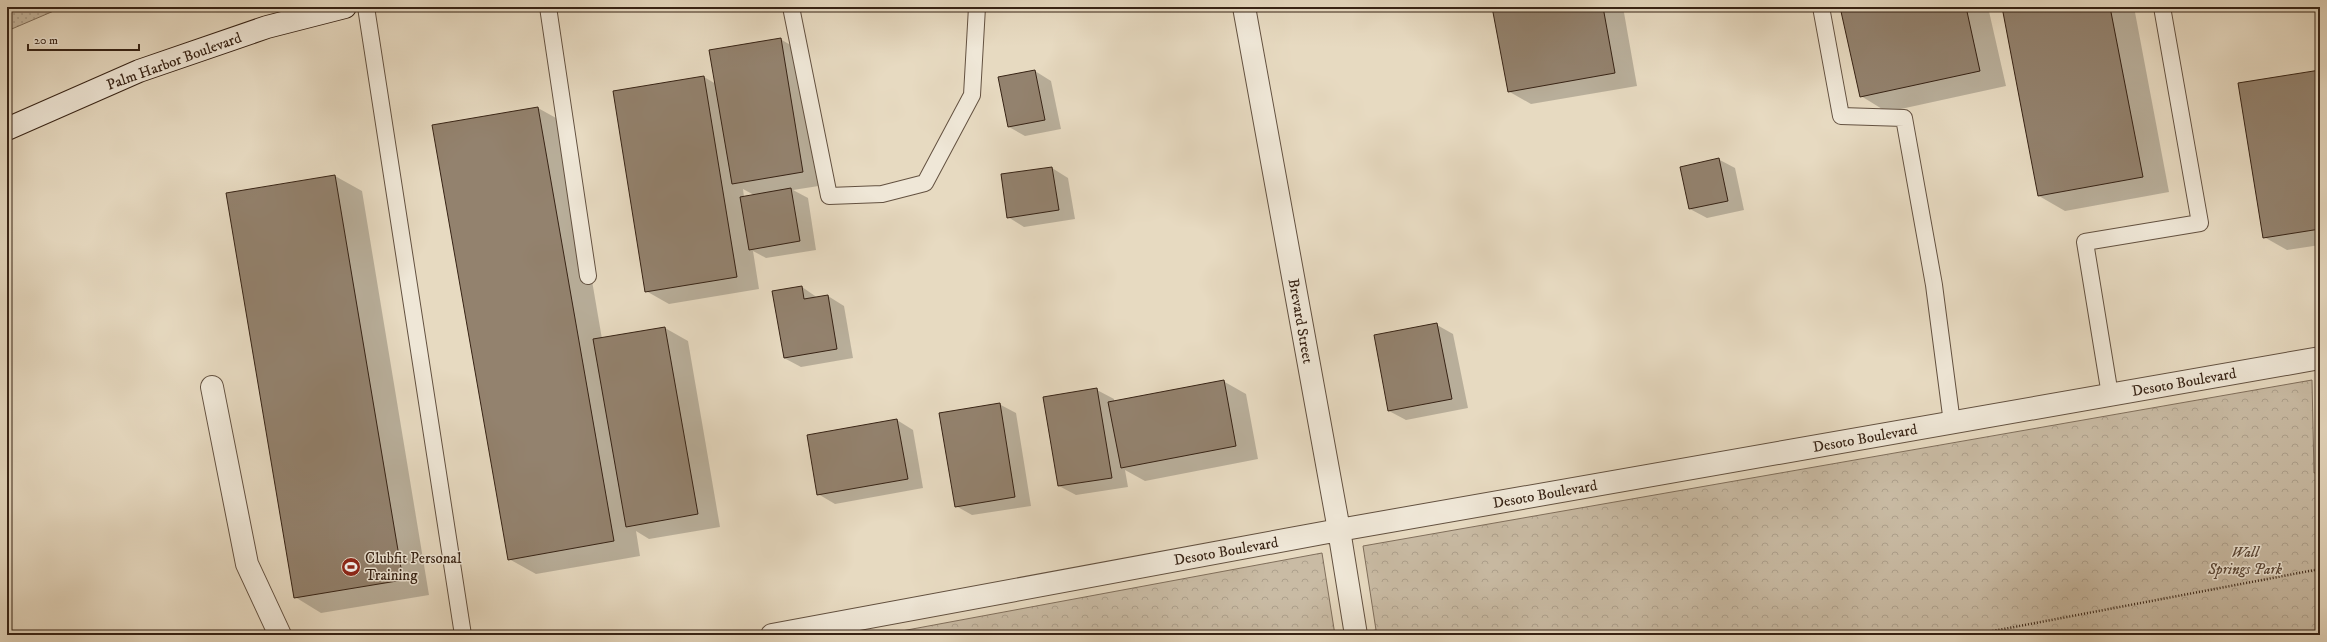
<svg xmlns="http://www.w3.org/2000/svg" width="2327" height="642" font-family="'IM FELL DW Pica',serif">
<defs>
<pattern id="grass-dots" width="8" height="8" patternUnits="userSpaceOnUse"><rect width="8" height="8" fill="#c9bba4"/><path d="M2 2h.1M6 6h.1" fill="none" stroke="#ada08c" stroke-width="1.8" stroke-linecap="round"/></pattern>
<pattern id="park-crowns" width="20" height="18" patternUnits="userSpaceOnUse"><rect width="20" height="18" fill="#c9bba4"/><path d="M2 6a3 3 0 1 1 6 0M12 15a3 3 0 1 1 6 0" fill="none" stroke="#ada08c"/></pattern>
</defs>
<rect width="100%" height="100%" fill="#e7dac1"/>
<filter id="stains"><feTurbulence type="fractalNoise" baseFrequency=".005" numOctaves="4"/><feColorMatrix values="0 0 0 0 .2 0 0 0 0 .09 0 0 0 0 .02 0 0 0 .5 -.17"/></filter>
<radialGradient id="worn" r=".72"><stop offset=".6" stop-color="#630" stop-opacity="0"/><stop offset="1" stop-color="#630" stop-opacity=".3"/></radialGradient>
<!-- grass -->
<path fill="url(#grass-dots)" stroke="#806f5c" d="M7 7H63L7 31Z"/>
<!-- park -->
<path fill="url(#park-crowns)" stroke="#806f5c" d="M2312 380 2314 473 2320 472V635H1348L1376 630 1363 546Z
M1322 553 1335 635H880Z"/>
<!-- shadow -->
<path fill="#0003" fill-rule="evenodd" d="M1493 7H1623L1637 86 1531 104 1508 91Z
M1841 7H1988L2006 86 1887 112 1861 96Z
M2003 7H2134L2169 192 2065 211 2039 196Z
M780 39 803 52 825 185 793 190 808 198 816 250 766 258 753 251 759 289 669 304 646 291 614 91 704 77 716 84ZM743 189 754 195 744 197Z
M1035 71 1051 81 1061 129 1025 136 1009 127Z
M2320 71V245L2287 250 2264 237Z
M538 108 565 123 602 339 665 328 688 341 720 527 649 539 636 531 640 556 536 574 509 559 433 126Z
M1718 159 1735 168 1744 210 1707 218 1690 209Z
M1052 168 1068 178 1075 219 1024 227 1008 217Z
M335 176 362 191 429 595 321 613 295 597Z
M802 287 818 298 828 296 844 306 853 358 801 367 784 358Z
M1437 325 1453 334 1468 408 1406 420 1389 411Z
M1223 381 1246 394 1258 459 1145 481 1125 470 1128 487 1076 495 1059 486 1044 398 1097 390 1114 399V402Z
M999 404 1016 413 1031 506 972 515 956 506Z
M897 420 913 430 923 488 835 504 818 494Z"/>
<!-- building -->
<path fill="#93826e" stroke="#372315" d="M1492 7H1603L1615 73 1508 92Z
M1840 7H1966L1980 71 1860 97Z
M2002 7H2110L2143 177 2038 196Z
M781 38 803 172 732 184 709 50Z
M1035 70 1045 120 1008 127 998 77Z
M2320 70V229L2263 238 2238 83Z
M704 76 737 277 645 292 613 91Z
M538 107 614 541 508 560 432 125Z
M1719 158 1728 201 1689 209 1680 167Z
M1052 167 1059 210 1007 218 1001 174Z
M335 175 403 580 294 598 226 193Z
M791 188 800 241 749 250 740 197Z
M802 286 804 299 828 295 837 349 784 358 772 291Z
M1437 323 1452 399 1388 411 1374 335Z
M665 327 698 514 626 527 593 339Z
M1224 380 1236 446 1121 468 1108 402Z
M1097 388 1112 478 1058 486 1043 397Z
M1000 403 1015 497 955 507 939 413Z
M897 419 908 479 817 495 807 435Z"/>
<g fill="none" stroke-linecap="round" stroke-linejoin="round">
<!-- service casing -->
<g stroke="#635140" stroke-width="18">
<path id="service" d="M366 7 463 635
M548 7 588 276
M791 7 829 196 882 194 925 183 972 95 977 7
M1821 7 1841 116 1904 118 1934 285 1952 423
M2110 395 2085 242 2200 223 2162 7"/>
</g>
<!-- minor casing -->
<g stroke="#635140" stroke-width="24">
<path id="minor" d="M1244 7 1339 530 1356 635
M212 387 247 564 280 635
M772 635 1339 530 2320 358"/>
</g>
<!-- secondary casing -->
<g stroke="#372315" stroke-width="24">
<path id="secondary" d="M7 129 139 71 267 27 345 7"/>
</g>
<!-- path -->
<path stroke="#372315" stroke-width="2.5" stroke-dasharray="1 2" stroke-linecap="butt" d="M1972 635 2320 569"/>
<!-- service -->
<use href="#service" stroke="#efe7d7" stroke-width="16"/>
<!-- minor -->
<use href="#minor" stroke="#efe7d7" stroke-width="22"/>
<!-- secondary -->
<use href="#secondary" stroke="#efe7d7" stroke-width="22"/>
</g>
<!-- icons -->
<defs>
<g id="stadium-disc" transform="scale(1)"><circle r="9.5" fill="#8f2418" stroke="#efe7d7"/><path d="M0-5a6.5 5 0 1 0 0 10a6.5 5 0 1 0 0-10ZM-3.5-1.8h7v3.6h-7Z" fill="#fff"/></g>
</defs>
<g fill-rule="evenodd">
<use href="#stadium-disc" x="351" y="567"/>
</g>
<g text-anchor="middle" stroke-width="3" stroke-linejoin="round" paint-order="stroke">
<!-- street labels -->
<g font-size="15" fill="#372315" stroke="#efe7d7">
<text transform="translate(174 61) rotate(-20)" y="5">Palm Harbor Boulevard</text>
<text transform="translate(1301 321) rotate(80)" y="5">Brevard Street</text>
<text transform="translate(2184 382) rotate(-10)" y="5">Desoto Boulevard</text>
<text transform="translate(1865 438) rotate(-10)" y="5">Desoto Boulevard</text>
<text transform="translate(1545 494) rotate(-10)" y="5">Desoto Boulevard</text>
<text transform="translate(1226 551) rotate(-10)" y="5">Desoto Boulevard</text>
</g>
<!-- park labels -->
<g font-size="15" font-style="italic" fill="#5c4939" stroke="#efe7d7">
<text x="2245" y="557">Wall<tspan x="2245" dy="17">Springs Park</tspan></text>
</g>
<!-- poi labels -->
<g font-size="15" fill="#372315" stroke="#efe7d7" text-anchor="start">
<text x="365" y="563">Clubfit Personal<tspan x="365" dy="17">Training</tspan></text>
</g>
</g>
<!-- margin -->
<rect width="2327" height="642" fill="none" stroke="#e7dac1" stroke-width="24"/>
<rect x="8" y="8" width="2311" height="626" fill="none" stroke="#372315" stroke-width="2"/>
<rect x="12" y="12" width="2303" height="618" fill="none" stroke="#372315"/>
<!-- scale -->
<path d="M28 44v6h111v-6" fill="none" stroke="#372315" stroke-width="2"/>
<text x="34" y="44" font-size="12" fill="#372315" stroke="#efe7d7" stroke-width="3" paint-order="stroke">20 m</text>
<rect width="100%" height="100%" filter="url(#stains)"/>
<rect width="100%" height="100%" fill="url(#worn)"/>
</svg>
